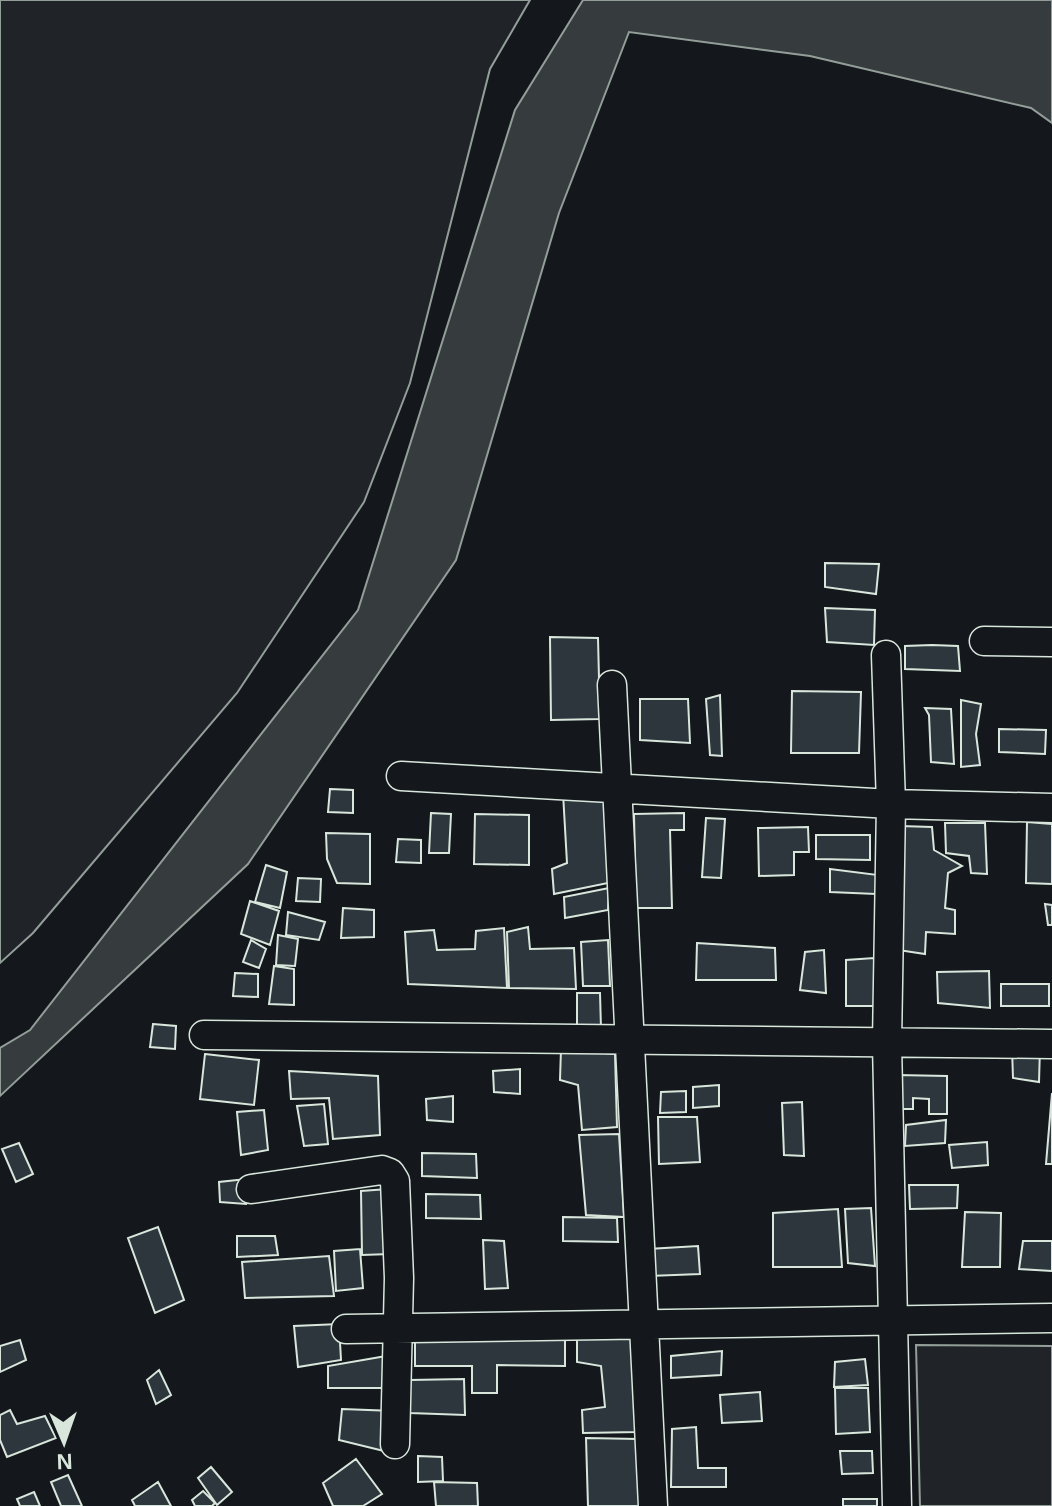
<svg xmlns="http://www.w3.org/2000/svg" width="1052" height="1506" font-family="Helvetica,sans-serif">
<rect width="100%" height="100%" fill="#14181c"/>
<!-- green -->
<path fill="#202428" stroke="#939e99" stroke-width="2" d="M0 0H530L490 69 410 383 364 502 237 693 33 933 0 963Z
M916 1345 1052 1346V1506H920Z"/>
<!-- water -->
<path fill="#363b3e" stroke="#939e99" stroke-width="2" d="M583 0H1052V123L1031 108 810 56 629 32 559 213 456 560 248 864 0 1096V1048L30 1030 358 610 515 110Z"/>
<!-- building -->
<path fill="#2c363c" stroke="#d8e6dc" stroke-width="2" d="M825 563 879 564 876 594 825 587Z
M825 608 875 610 874 645 827 642Z
M550 637 598 638 600 719 551 720Z
M932 645 958 646 960 671 905 669V646Z
M792 691 861 692 859 753H791Z
M720 695 722 756 710 755 706 699Z
M640 699H688L690 743 640 740Z
M961 700 981 704 976 734 980 765 961 767Z
M925 708 951 709 954 764 931 762 929 715Z
M999 729 1046 730 1045 754 999 752Z
M605 788 608 883 554 894 552 869 567 863 563 793Z
M330 789 353 790V813L328 812Z
M431 813 451 814 449 853H429Z
M684 813V830H670L672 908H636L634 814Z
M475 814 529 815V865L474 864Z
M706 818 725 819 721 878 702 877Z
M1027 822 1052 824V884L1026 883Z
M945 823H985L987 874 971 873 969 856 946 853Z
M900 826 932 827 934 850 962 866 948 873 945 908 955 910V934L926 932 925 954 898 950Z
M808 827 809 852H794V875L759 876 758 828Z
M326 833 370 834V884L337 883 327 859Z
M816 835H870V860L816 859Z
M398 839 421 840V863L396 862Z
M266 865 287 872 280 908 255 902Z
M830 869 878 875 876 894 830 892Z
M298 878 321 879 320 902 296 901Z
M609 888 608 910 565 918 564 897Z
M250 901 279 911 270 945 241 934Z
M1045 904 1052 905V925H1048Z
M343 908 374 910V937L341 938Z
M288 912 325 922 319 940 286 935Z
M528 927 530 949 574 948 576 989 509 988 507 932Z
M504 928 507 988 408 984 405 932 434 930 437 950 475 949 476 931Z
M278 935 298 939 295 966 276 965Z
M251 940 266 949 259 968 243 962Z
M608 940 610 986H583L581 942Z
M697 943 775 948 776 980H696Z
M824 950 826 993 800 990 805 952Z
M874 958 875 1006H846V960Z
M274 966 294 969V1005L269 1004Z
M989 971 990 1008 938 1003 937 972Z
M235 973 258 974V997L233 996Z
M1001 984H1049V1006H1001Z
M577 993H600L601 1029H577Z
M153 1024 176 1026 175 1049 150 1047Z
M1040 1047 1039 1082 1013 1078 1012 1049Z
M561 1049 615 1054 617 1127 582 1130 578 1085 560 1080Z
M205 1054 259 1060 254 1105 200 1099Z
M520 1069V1094L494 1092 493 1071Z
M289 1071 378 1076 380 1135 333 1139 329 1098 291 1099Z
M897 1075 947 1076V1114H929V1099L913 1098V1109H897Z
M719 1085V1106L693 1108V1087Z
M686 1091V1112L660 1113 661 1092Z
M1052 1093V1164H1046Z
M453 1096V1122L427 1120 426 1099Z
M802 1102 804 1156 784 1155 782 1103Z
M324 1104 328 1144 304 1146 297 1106Z
M264 1110 268 1150 241 1155 237 1112Z
M658 1117H697L700 1162 659 1164Z
M946 1120 945 1143 905 1146 906 1125Z
M619 1134 624 1217 586 1215 579 1135Z
M987 1142 988 1165 952 1168 949 1145Z
M19 1143 33 1174 16 1182 2 1149Z
M422 1153 476 1154 477 1178 422 1176Z
M246 1179V1204L220 1202 219 1182Z
M909 1185H958L957 1208 910 1209Z
M388 1189 390 1254 362 1255 361 1191Z
M426 1194 480 1195 481 1219 426 1218Z
M871 1208 875 1266 848 1263 845 1209Z
M838 1209 842 1267H773V1213Z
M965 1212 1001 1213 1000 1267H962Z
M563 1217 617 1218 618 1242 563 1241Z
M158 1227 184 1300 155 1313 128 1238Z
M237 1236H275L278 1255 237 1257Z
M483 1240 504 1241 508 1288 485 1289Z
M1023 1241H1052V1271L1019 1269Z
M698 1246 700 1274 649 1276 648 1249Z
M360 1249 363 1288 336 1291 334 1251Z
M329 1256 334 1296 245 1298 242 1262Z
M339 1324 341 1360 298 1367 294 1326Z
M577 1333H633L637 1432 583 1433 582 1410 605 1407 601 1366 577 1362Z
M415 1337 565 1339V1366L497 1365V1393H472V1366H415Z
M20 1340 26 1360 0 1372V1346Z
M722 1351 721 1375 671 1378V1356Z
M392 1355 390 1388H328V1366Z
M865 1359 868 1385 834 1387 835 1362Z
M159 1370 171 1395 156 1404 147 1380Z
M464 1379 465 1415 410 1413V1380Z
M835 1388H868L870 1432 836 1434Z
M760 1392 762 1421 722 1423 720 1395Z
M342 1409 394 1411 388 1452 339 1440Z
M10 1410 17 1424 45 1416 56 1438 7 1457 0 1440V1415Z
M696 1427 698 1468H726V1487H671L672 1429Z
M586 1438 638 1439 641 1506H588Z
M840 1451H872L873 1473 842 1474Z
M418 1456 442 1457 443 1481 418 1482Z
M356 1459 382 1494 363 1506H333L323 1483Z
M211 1467 232 1492 217 1505 198 1478Z
M68 1475 82 1506H61L51 1482Z
M158 1482 171 1506H135L132 1500Z
M434 1482 477 1483 478 1506H436Z
M203 1491 215 1503 212 1506H195L192 1500Z
M34 1492 40 1506H20L17 1499Z
M843 1499H877V1506H843Z"/>
<g fill="none" stroke-linecap="round" stroke-linejoin="round">
<!-- minor casing -->
<g stroke="#d8e6dc" stroke-width="31">
<path id="minor" d="M984 641 1052 642
M886 655 891 804 887 1043 897 1506
M612 685 653 1506
M401 776 891 804 1052 808
M204 1035 1052 1044
M251 1189 382 1170 390 1173 395 1181 399 1278 395 1444
M346 1329 1052 1318"/>
</g>
<!-- minor -->
<use href="#minor" stroke="#14181c" stroke-width="28"/>
</g>
<!-- north arrow -->
<g transform="translate(64 1442) rotate(178)" stroke="#14181c" stroke-width="6" paint-order="stroke">
<path d="M0-6L14 30L0 20L-14 30Z" fill="#d8e6dc"/>
<text y="-12" font-size="22" font-weight="bold" text-anchor="middle" fill="#d8e6dc">N</text>
</g>
</svg>
